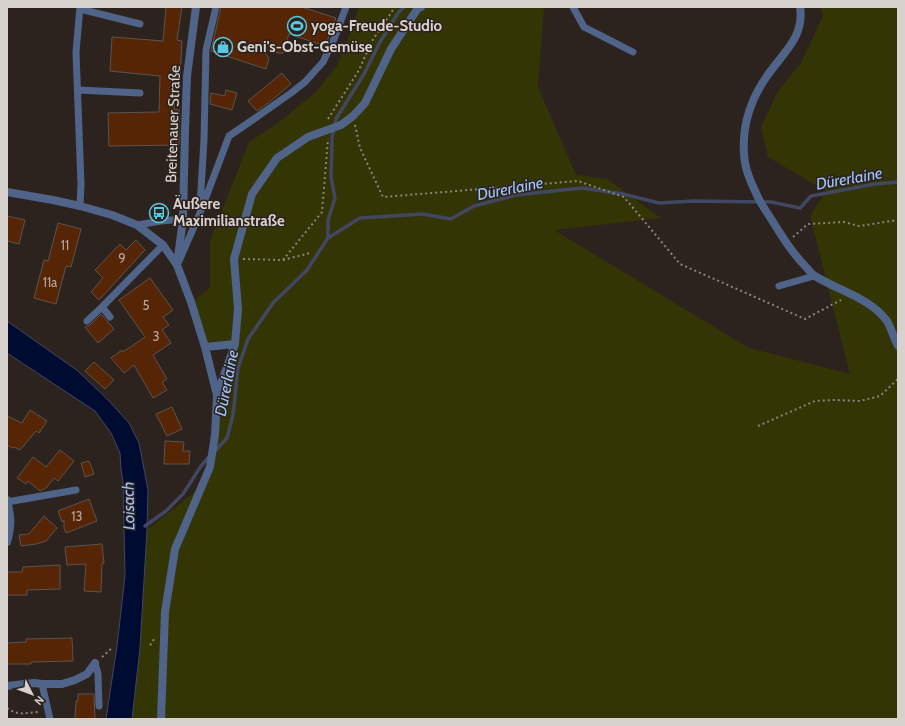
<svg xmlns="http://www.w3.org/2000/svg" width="905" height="726" font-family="Cabin,sans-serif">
<rect width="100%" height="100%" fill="#2d231e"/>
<!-- green -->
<path fill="#343505" d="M359 7H544L538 87 576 175 607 179 661 218 554 230 749 348 850 374 810 216 826 191 768 157 761 127 778 91 801 63 823 16 821 7H898V719H132L140 648 147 530 202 486 210 467 217 395 235 345 205 347 191 302 210 288V241L249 142 278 123 315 93 337 66 349 36Z"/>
<!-- water -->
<path fill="#000b32" stroke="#414761" d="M7 321 78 371 108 400 129 423 139 443 148 490 147 530 140 648 132 719H106L117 646 125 576 123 482 121 469 120 453 111 433 95 411 7 353Z"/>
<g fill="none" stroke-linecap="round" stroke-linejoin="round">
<!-- stream -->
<path stroke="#414761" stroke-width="3.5" d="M328 238V220L335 198 331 177 332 138 336 119 364 74 380 42 398 13 404 7
M215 451 227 438 233 415 238 368 248 339 273 303 307 270 328 238 360 218 422 214 451 219 474 206 516 195 582 188 623 194 659 203 694 201 771 202 800 208 811 196 875 184 898 182
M145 526 166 511 183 494 201 466 209 457"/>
</g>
<!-- building -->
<path fill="#552505" stroke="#5e534d" d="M166 7H182L177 40 182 41 180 76H175L174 109 179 110V145L109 146 108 113 159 112 160 76 110 71 112 37 163 41Z
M221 7H302L336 18 329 37 325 46 289 34 283 53H279L261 48 269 58 266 69 211 51Z
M282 73 291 84 271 101 257 111 248 101Z
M226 90 237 93 232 110 210 104 211 93 225 96Z
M7 216 25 220 19 244 7 241Z
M58 223 81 229 71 267 66 266 56 304 34 298 44 260 48 261Z
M136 240 145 250 99 300 91 292 103 278 95 270 120 244 126 250Z
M150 278 173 310 163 317 169 325 162 330 171 343 153 355 167 379 162 382 167 390 153 398 134 365 124 373 111 358 122 350 123 352 145 337 119 300Z
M101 314 114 329 98 343 85 327 90 325Z
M94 362 114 380 105 389 85 371Z
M172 407 182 429 167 436 156 414Z
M30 410 47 421 39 433 36 431 20 450 14 447 12 448 7 445V416L22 423Z
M165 441 184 442 183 451H190L189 464H164Z
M60 450 74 461 58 481 54 478 46 488 40 491 28 481 26 484 17 478 33 457 46 467Z
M89 461 94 474 85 477 81 463Z
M89 499 97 521 66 533 64 528V520L62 522 58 511Z
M44 516 57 528 46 541 36 544 21 546 19 535 29 534Z
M102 544 104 563H102L101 592 84 591 86 564 67 565 65 547Z
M60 565V589L27 590V595H7V572H22L23 567Z
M72 638 73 661 31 662V664H7V643L26 642V639Z
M78 694H94L95 719H75L76 701H78Z"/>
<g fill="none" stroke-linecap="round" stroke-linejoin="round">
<!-- path -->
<path stroke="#8b837f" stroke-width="2" stroke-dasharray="2 3" stroke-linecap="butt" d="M328 119 359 70 372 41 395 7
M355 125 360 148 383 197 578 181 624 197 680 264 805 319 841 300
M793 237 808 224 844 222 859 226 898 220
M243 259 283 260 310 253
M283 260 322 212 328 139
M758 426 815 401 835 400 860 401 880 396 898 379
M150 645 152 643 154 639
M102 657 113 647
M7 708C18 716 25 713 39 712"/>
<!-- lane -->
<path stroke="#4f6488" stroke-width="7" d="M573 7 584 27 633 52
M80 9 140 24
M78 90 140 93
M80 206 81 184 76 52 80 7
M200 206 204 140 206 50 216 7
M137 225 161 221 183 219
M179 261 200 213 229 136 251 121 291 93 305 82 323 62 334 39 346 7
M779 286 814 276
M102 307 110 317
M87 321 102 307 163 245
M7 502 76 490
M95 663 98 674 99 706
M42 684 50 719"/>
<!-- street -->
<path stroke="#4f6488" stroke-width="8" d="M800 7C805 37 782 54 767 76 751 99 742 124 744 153 744 166 750 181 756 193 760 203 767 212 773 222 783 238 793 254 807 268 809 271 812 274 815 276 839 291 870 298 887 321 891 328 894 338 898 346
M7 192 53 200 80 206 112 215 137 225 163 245 177 265 191 302 205 347 217 395 215 435 210 467 175 549 165 612 161 719
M177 265 183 219 185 131 187 76 196 7
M205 347 235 344
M217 395 235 344 238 309 234 259 252 194 277 158 308 137 341 125 353 116 365 103 391 49 418 8 421 7
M7 500C11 518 12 524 7 542
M7 686 34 683 42 684H62L75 680 87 674 95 663"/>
</g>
<!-- icons -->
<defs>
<g id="stadium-ring" transform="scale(1)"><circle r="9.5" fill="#2d231e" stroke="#57c9e2" stroke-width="1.5"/><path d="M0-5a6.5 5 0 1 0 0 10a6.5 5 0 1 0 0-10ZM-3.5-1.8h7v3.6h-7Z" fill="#57c9e2"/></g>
<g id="shop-ring" transform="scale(1)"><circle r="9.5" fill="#2d231e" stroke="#57c9e2" stroke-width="1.5"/><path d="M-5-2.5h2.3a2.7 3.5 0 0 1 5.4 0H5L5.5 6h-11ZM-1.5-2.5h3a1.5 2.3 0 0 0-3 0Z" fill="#57c9e2"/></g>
<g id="bus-ring" transform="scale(1)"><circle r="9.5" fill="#2d231e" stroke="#57c9e2" stroke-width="1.5"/><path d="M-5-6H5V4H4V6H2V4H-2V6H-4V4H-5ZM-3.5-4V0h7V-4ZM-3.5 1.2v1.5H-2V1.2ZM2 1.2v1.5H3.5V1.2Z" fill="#57c9e2"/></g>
</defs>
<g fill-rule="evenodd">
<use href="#stadium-ring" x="297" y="26"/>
<use href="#shop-ring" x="223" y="47"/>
<use href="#bus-ring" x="159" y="213"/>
</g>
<g text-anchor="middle" stroke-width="3" stroke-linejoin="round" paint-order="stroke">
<!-- number labels -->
<g font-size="13" fill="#b7a79c">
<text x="65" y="250">11</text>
<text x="122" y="263">9</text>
<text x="50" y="287">11a</text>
<text x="146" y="310">5</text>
<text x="156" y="341">3</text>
<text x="77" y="521">13</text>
</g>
<!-- poi labels -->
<g font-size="15" font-weight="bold" fill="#d8d2cf" stroke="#2d231e" text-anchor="start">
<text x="311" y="31">yoga-Freude-Studio</text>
<text x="237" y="52">Geni's-Obst-Gemüse</text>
<text x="173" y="209">Äußere<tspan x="173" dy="17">Maximilianstraße</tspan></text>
</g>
<!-- street labels -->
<g font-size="15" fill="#d8d2cf" stroke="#2d231e">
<text transform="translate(173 124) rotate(-88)" y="5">Breitenauer Straße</text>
</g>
<!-- water labels -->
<g font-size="16" font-style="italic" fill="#9dc4fc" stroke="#2d231e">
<text transform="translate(849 178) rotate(-10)" y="6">Dürerlaine</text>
<text transform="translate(510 188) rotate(-11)" y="6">Dürerlaine</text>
<text transform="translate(226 383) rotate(-79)" y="6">Dürerlaine</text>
<text transform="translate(128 506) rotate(-91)" y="6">Loisach</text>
</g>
</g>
<!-- border -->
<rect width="905" height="726" fill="none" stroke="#d8d2cf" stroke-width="16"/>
<!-- north arrow -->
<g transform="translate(32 694) rotate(132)" stroke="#2d231e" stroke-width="3" paint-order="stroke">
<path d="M0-3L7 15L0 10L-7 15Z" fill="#d8d2cf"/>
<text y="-6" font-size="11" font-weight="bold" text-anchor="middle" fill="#d8d2cf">N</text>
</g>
</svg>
